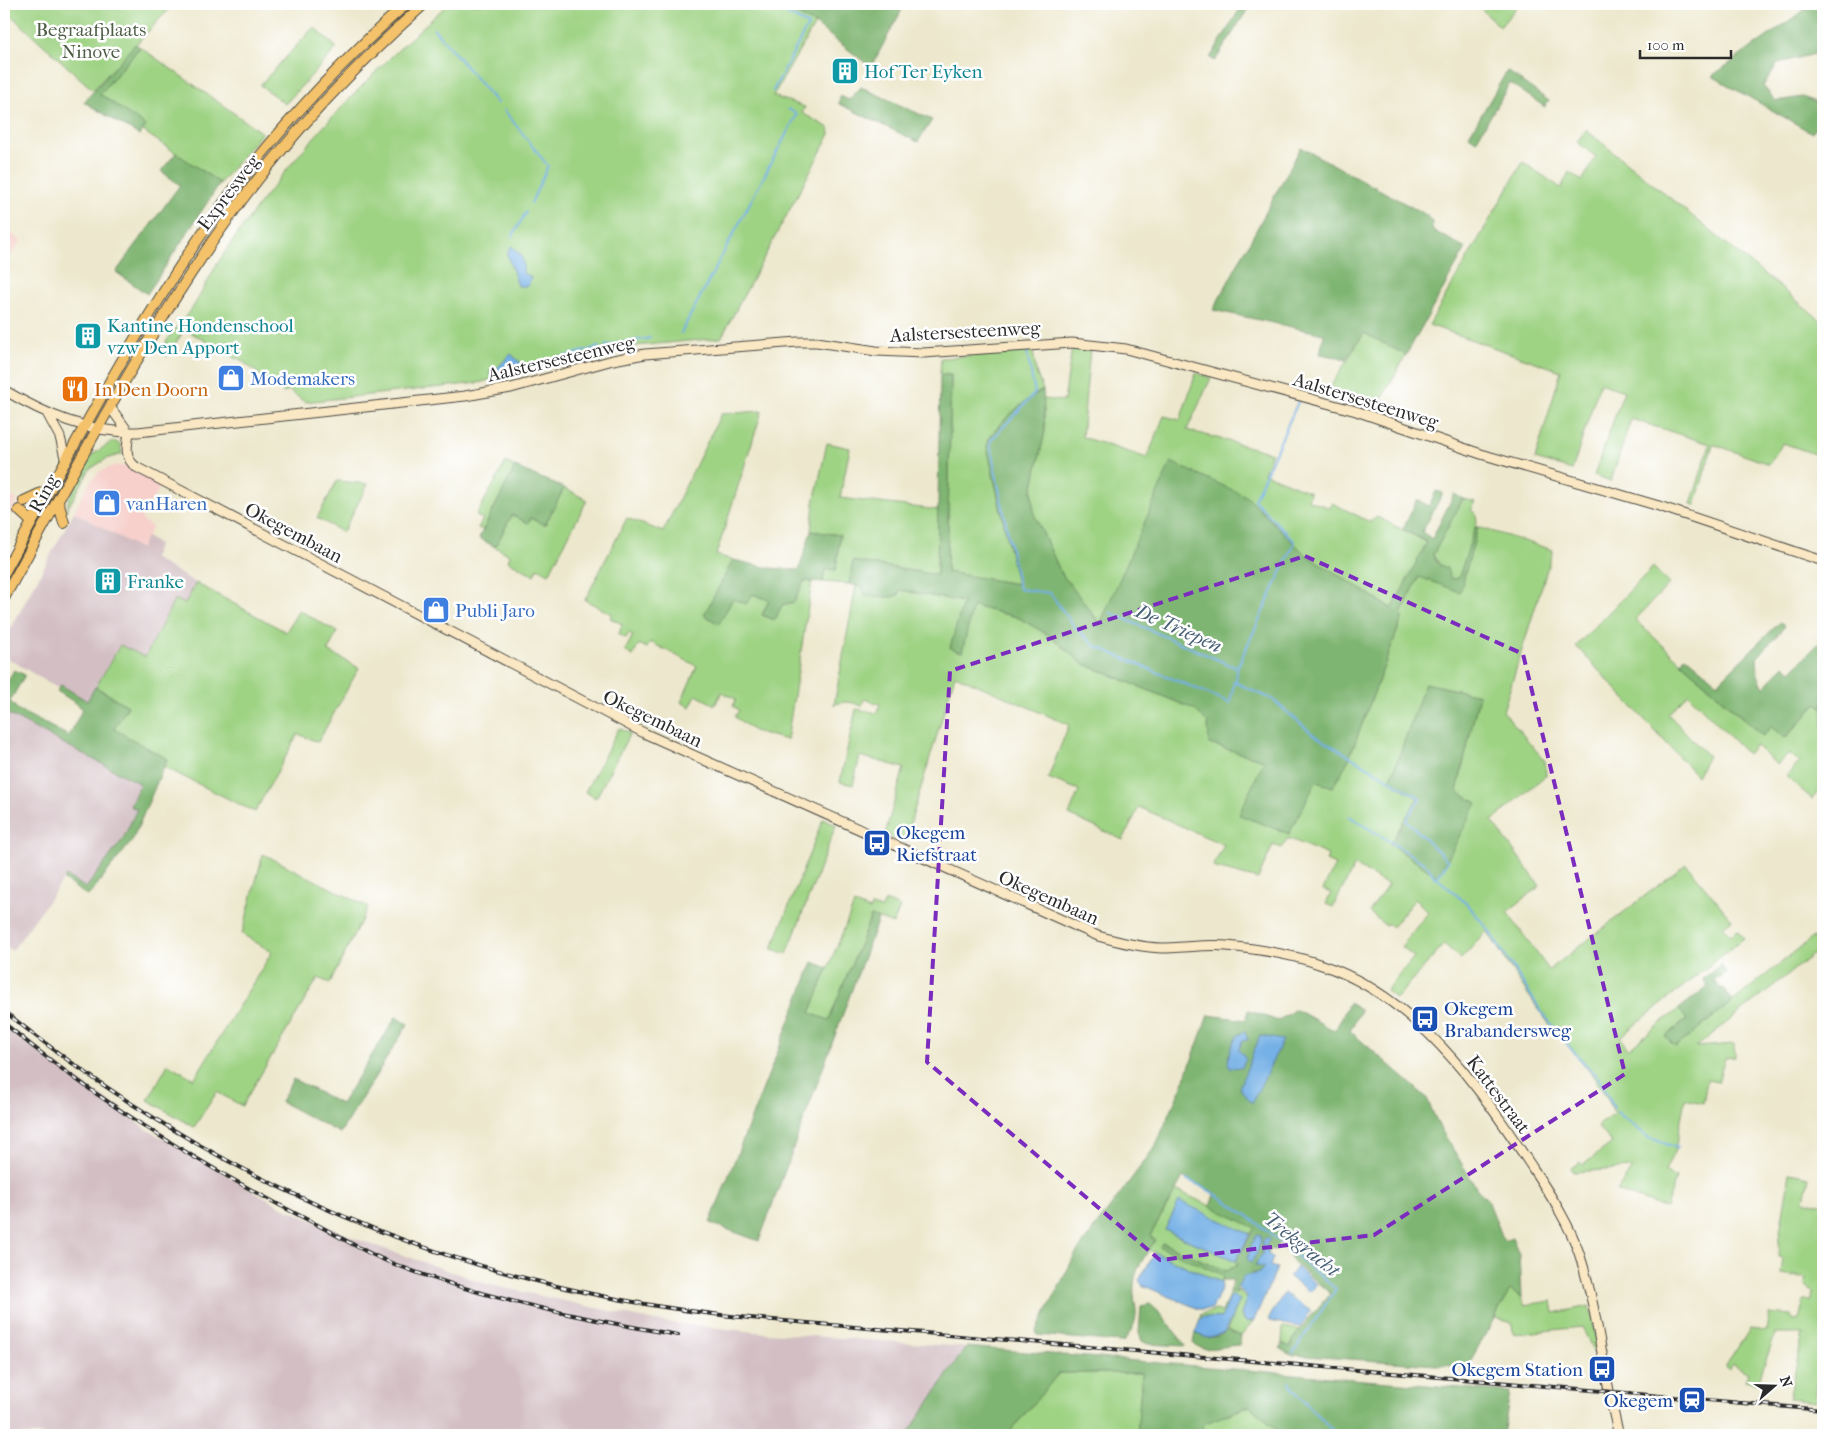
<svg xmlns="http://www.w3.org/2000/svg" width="1827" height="1439" font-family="'IM FELL French Canon',serif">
<rect width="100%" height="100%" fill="#fff"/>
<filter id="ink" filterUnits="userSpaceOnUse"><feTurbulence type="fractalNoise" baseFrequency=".02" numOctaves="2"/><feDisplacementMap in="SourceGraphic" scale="10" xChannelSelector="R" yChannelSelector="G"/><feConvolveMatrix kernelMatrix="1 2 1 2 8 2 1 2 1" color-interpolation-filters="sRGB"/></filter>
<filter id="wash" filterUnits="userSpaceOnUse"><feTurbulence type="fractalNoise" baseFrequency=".0096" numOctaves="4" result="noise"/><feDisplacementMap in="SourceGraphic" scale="20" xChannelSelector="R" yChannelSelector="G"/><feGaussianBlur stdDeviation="1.12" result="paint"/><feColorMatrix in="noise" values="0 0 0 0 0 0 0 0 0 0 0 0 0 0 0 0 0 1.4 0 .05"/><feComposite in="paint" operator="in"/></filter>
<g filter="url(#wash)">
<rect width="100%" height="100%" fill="#ede8cd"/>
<!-- built -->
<path fill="#f7d0cc" d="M4 227 21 241 4 264Z
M116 465 126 466 161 486 141 519 152 527 141 550 74 512 89 483 100 471Z
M4 493 18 500 4 524Z"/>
<!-- industrial -->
<path fill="#d2bec3" d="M74 512 141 549 146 537 159 544 153 558 196 583 185 605 175 599 144 657 119 645 87 702 61 686 59 689 4 656V641Z
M4 712 140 784 130 806 137 809 123 839 86 888 66 876 12 951 4 945Z
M4 1027 148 1130 282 1207 356 1239 487 1284 655 1321 755 1332 966 1347 907 1435H4Z"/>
<!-- green -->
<path fill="#9fd384" stroke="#657f58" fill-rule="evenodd" d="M4 4H174L93 90 4 9Z
M448 4H777L815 24 773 96 805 107 802 113 829 128 830 134 721 338 613 348 478 383 305 402 288 390 284 393 238 358 236 359 185 329 167 356 162 353C167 332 185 321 195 304 204 289 212 272 221 258 284 163 364 79 448 4Z
M1485 4H1519L1500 27 1481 9Z
M314 27 337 48 285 104 260 85Z
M140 47 262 133 220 183 143 131 145 127 100 94Z
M1586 130 1823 322V457L1783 443 1769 464 1713 444 1695 505 1691 504 1710 444 1631 419 1611 481 1594 475 1624 391 1600 383 1572 470 1535 459 1561 371 1429 325 1523 162 1561 188 1569 172 1582 181 1596 157 1577 142Z
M1364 333 1406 355 1377 407 1327 392Z
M1072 348 1090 350 1082 437 1147 458 1164 416 1180 420 1196 373 1211 378 1187 430 1272 453 1264 473 1310 492 1308 500 1330 508 1332 503 1370 522 1377 517 1427 542 1393 609 1305 554 1246 496 1111 602 1101 624 1061 573 1034 514 1032 491 1045 431 1043 399 1064 401Z
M1033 351 1036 372 1043 390C1022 401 1002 422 987 440L1017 584 947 573 951 375H940L941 358Z
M762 411 716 555 733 560 729 570 734 599 737 601 752 594 769 600 762 615 775 620 782 605 794 602 804 581 812 582 787 740 754 731 735 717 739 710 733 706 736 699 722 692 715 705 696 695 690 707 681 702 697 666 650 642 647 648 639 644 633 656 625 651 633 635 629 633 626 638 619 634 622 624 610 618 612 614 585 600 627 518 663 532 721 414Z
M113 441 120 444 122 454 106 459 90 469 66 511 69 498 92 455Z
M827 443 850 448 840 498 938 510 937 575 853 561 849 584 823 582 824 569 836 570 840 535 811 531 814 503Z
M506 462 515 467 483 530 478 528 483 519 476 516Z
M337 481 368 484 343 532 317 518Z
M564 488 587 500 549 574 538 568 534 575 508 561 510 555 495 547 512 515 528 523 531 518 545 525Z
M1463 499 1476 502 1471 510 1476 514 1477 522 1459 577 1456 580 1450 578 1433 555Z
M1478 527 1553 550 1503 711 1545 761 1546 775 1492 821 1540 886 1507 912 1549 970 1686 864 1732 920 1723 927 1731 935 1737 930 1744 938 1620 1037 1628 1049 1679 1009 1687 1019 1665 1037 1676 1047 1813 937 1820 949 1696 1047 1734 1044 1735 1057 1725 1058 1718 1082 1707 1080 1703 1103 1685 1099 1675 1150 1665 1171 1676 1178 1666 1208 1617 1191 1632 1168 1573 1172 1571 1168 1580 1162 1583 1165 1612 1143 1598 1126 1614 1113C1600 1077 1571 1051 1547 1021 1525 992 1507 961 1487 931L1461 959 1444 944 1396 999 1386 991 1414 957 1401 947 1428 912 1415 899 1392 927 1388 923 1386 926 1369 912 1388 885 1355 865 1333 907 1326 904 1331 893 1323 890 1335 865 1326 861 1328 855 1288 838 1282 848 1273 845 1258 879 1213 867 1224 845 1139 807 1123 840 1069 815 1079 790 1048 778 1069 725 955 675 904 844 885 834 904 768 860 756 853 785 840 782 856 709 877 713 880 704 864 699 862 706C852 702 844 700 834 705L856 586 862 587 865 595 868 596 892 597 898 595 900 590 964 602 950 648 962 652 973 606 1017 617 1052 637 1082 663 1194 709 1208 723 1210 744 1264 760 1316 782 1348 761 1403 616 1401 614 1419 576 1460 591ZM1425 683 1479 695 1457 791 1390 844 1418 798Z
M1653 567 1669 584 1635 620 1762 736 1771 727 1786 738 1817 703 1823 708V786L1812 799 1786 776 1800 762 1789 753 1777 765 1755 745 1747 754 1688 694 1668 714 1708 756 1697 776 1576 646Z
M196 583 286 632 299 610 337 632 328 651 359 668 318 742 298 734 255 812 164 767 167 759 113 729 128 706 96 687 120 645 145 657 175 599 185 604Z
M619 728 630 733 596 798 585 792Z
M823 819 836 825 787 954 772 949Z
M263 854 368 907 330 983 318 978 242 1106 217 1092 194 1127 148 1100 168 1064 194 1079 272 952 242 934Z
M885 901 900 907 893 924 871 916 829 1021 810 1013 854 904 870 910 871 906 882 909Z
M1790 1173 1809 1177 1804 1200 1823 1205V1360H1820L1815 1402 1789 1399 1803 1334H1775L1758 1383 1745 1380 1748 1373 1733 1364 1729 1369 1725 1367 1750 1329 1766 1331 1769 1313 1791 1315 1793 1320 1799 1319 1804 1301H1811L1813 1293 1805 1285 1806 1278 1781 1274 1783 1258 1778 1257 1779 1238Z
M1176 1190 1256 1227 1250 1234 1179 1202 1165 1230 1236 1261 1238 1265 1226 1271 1163 1243 1161 1247 1224 1275 1221 1282 1149 1250 1154 1240 1150 1236Z
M1510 1289 1521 1298 1524 1305 1552 1301 1554 1313 1590 1306 1602 1369 1582 1327 1513 1334 1512 1323 1495 1318Z
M1238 1290 1247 1298 1241 1315 1242 1319 1251 1322 1254 1320 1241 1336 1227 1330 1240 1300 1221 1318 1204 1317 1199 1320 1201 1314 1216 1310 1222 1312 1230 1292 1236 1294Z
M1283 1327 1302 1330 1294 1337 1290 1347 1282 1343Z
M1059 1373H1142L1137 1435H1007Z
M1250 1406 1282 1435H1199L1205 1423Z"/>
<!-- forest -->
<path fill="#7fb572" stroke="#55704e" d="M777 4H905L871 67 815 24Z
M1243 4H1251L1215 61 1210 58Z
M1804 4H1823V52L1778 63 1763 86 1776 101 1802 97 1823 105V116L1812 133 1712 76 1807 8Z
M135 44 140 47 100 94 146 126 139 135 84 102Z
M1507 71 1549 101 1545 107 1510 83 1476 141 1469 136Z
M861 87 932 120 918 142 839 104 840 96 849 100Z
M1301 147 1428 216 1432 222V230L1466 248 1406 355 1364 333 1346 359 1320 354 1324 334 1213 310Z
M176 153 220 183 147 294 116 272 180 185 161 171Z
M940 375H951L947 572 1017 584 987 447C988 430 1027 398 1043 390L1045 431 1032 491 1034 514 1061 573 1100 624 1171 462 1246 496 1305 554 1392 609 1427 542 1403 529 1417 500 1429 506 1436 491 1443 493 1422 532 1432 539 1454 494 1463 499 1433 555 1438 564 1447 568 1450 578 1456 579 1459 577 1475 527H1478L1460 592 1419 577 1401 614 1403 616 1348 761 1333 787 1316 782 1289 834 1239 815 1264 760 1209 744 1208 723 1194 709 1082 663 1052 637 1017 617 973 606 962 652 950 648 963 602 900 590 898 595 892 597 868 596 865 595 862 587 849 584 853 561 937 575Z
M515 467 564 488 545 525 531 518 528 523 512 515 495 547 479 538Z
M811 531 840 535 836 570 825 569 823 582 804 581 794 602 782 605 775 620 762 615 769 600 753 594 746 604 733 599 719 624 704 615 733 560 769 568 799 570Z
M1780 622 1785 626 1757 658 1758 675 1764 688 1784 665 1791 671 1823 639V708L1817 703 1785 738 1771 727 1763 736 1681 662 1686 656 1718 683Z
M14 670 25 675 10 701 18 710 69 736 82 710 79 705 57 691 61 685 87 701 95 687 128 706 114 729 167 759 132 841 88 896 64 880 66 876 86 888 123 839 137 809 130 806 140 784 4 712V687Z
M1425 683 1479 695 1457 791 1477 803 1438 877 1390 844 1418 798 1390 781Z
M871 916 878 919 759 1241 710 1223 813 962 828 968 810 1013 829 1020Z
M1721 964 1726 972 1714 981 1721 990 1724 989 1733 1001 1676 1047 1665 1037 1687 1020 1679 1009 1708 986 1703 979Z
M1349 1003 1361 1010 1350 1031 1426 1097 1439 1126 1477 1189 1488 1200 1504 1241 1512 1238 1519 1255 1521 1298 1510 1290 1467 1367 1291 1355 1280 1348 1282 1343 1290 1347C1297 1328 1318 1310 1330 1293L1296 1265 1280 1241 1275 1250 1271 1249 1268 1252 1266 1245 1263 1244 1262 1254 1256 1265 1266 1264 1259 1273H1251L1237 1287 1236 1294 1230 1292 1233 1280H1222L1223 1275 1160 1247 1162 1243 1226 1271 1238 1265 1236 1261 1255 1228 1210 1206 1215 1193 1183 1177 1150 1236 1155 1240C1148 1252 1137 1266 1135 1278 1129 1306 1147 1311 1124 1341L1121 1342 1038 1335 1036 1332 1076 1253 1155 1147 1184 1081 1208 1015 1246 1020 1248 1010 1278 1021 1294 1010 1299 1011 1335 1031Z
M396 1017 408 1024 340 1133 281 1102 293 1079 341 1104Z
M1150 1304 1161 1314 1186 1346 1148 1344 1142 1341 1139 1333 1141 1306Z
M1227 1330 1241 1336 1239 1345C1226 1345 1203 1354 1193 1343L1195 1333C1205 1339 1219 1339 1227 1330Z
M966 1347 1510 1392 1503 1435H1282L1250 1406 1205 1423 1199 1435H1137L1142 1373H1059L1007 1435H907Z"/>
<!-- water -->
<path fill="#75b0e6" stroke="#506e88" d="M511 246C522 254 524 259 523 273L531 277 528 286H518L507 254Z
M511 354 523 365C516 375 502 374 491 376L490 372 495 370Z
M1245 1032 1248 1040 1242 1041 1239 1050 1246 1058 1242 1068 1229 1067C1226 1056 1232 1044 1238 1035Z
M1260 1036 1283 1040 1252 1103 1239 1088Z
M1179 1201 1250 1234 1236 1261 1165 1230Z
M1257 1234 1261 1235C1261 1245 1258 1254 1251 1262L1247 1259 1250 1247Z
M1267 1237 1270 1239 1266 1245 1269 1255 1273 1258 1270 1266 1277 1268 1254 1320 1246 1322 1241 1315 1247 1296 1237 1287 1244 1276 1259 1273 1265 1266 1259 1267 1255 1265 1262 1254 1263 1240Z
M1155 1253 1221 1282 1222 1287 1212 1309H1199L1142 1285 1139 1280Z
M1296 1267 1316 1284 1310 1292 1289 1277Z
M1284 1293 1311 1311 1300 1327 1270 1321 1269 1318Z
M1231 1295 1240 1300 1224 1333 1207 1338 1195 1333 1200 1320 1203 1317 1221 1318Z"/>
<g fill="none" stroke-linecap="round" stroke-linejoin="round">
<!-- stream -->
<path stroke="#75b0e6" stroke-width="2" d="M768 4 808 25 773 91
M434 29 497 103
M504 110 548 166 531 203
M512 237 526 212
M681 333 797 114 788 109
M605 346 650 338
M1027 353 1035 393 991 440 990 444 1019 589 1050 593 1074 626 1095 646 1230 703 1234 682 1272 699 1314 735 1420 798 1406 820 1448 861 1437 878 1467 904 1488 929 1541 1011 1571 1049 1600 1080 1614 1108
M549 361 599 347
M1111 613 1237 668
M1236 682 1237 668 1295 542 1254 500 1298 402
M1349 816 1427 865 1435 878
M1617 1112 1649 1138 1678 1148
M1186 1179C1242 1203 1289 1251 1336 1289L1293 1353
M1290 1382 1293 1389 1337 1435"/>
</g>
</g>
<g filter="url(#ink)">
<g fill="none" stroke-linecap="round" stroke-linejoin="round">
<!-- secondary casing -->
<g stroke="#484743" stroke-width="11">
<path id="secondary" d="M4 390C46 415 88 433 138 432L465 396 511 388 613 360 645 354 798 342H817L876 351 923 353 1072 343 1126 349 1356 411 1481 454 1659 506 1823 561
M110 407 129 433
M47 413 60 437 66 462
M129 433C127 446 124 458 136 467L646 734 1098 936C1119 942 1139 947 1161 948 1183 948 1205 944 1227 946 1258 949 1292 954 1322 965 1415 996 1478 1085 1530 1164 1549 1193 1570 1224 1580 1256 1599 1315 1603 1376 1619 1435"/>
</g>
<!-- highway casing -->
<g stroke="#484743" stroke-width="12">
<path id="highway" d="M24 501 50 489
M58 501 64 523
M19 510 32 522
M4 573C66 461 125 347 197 241 256 153 328 74 406 4
M4 598C76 468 145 334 233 212 289 135 354 67 424 4"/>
</g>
<!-- secondary -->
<use href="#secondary" stroke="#fae7c3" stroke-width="9"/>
<!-- highway -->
<use href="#highway" stroke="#f3c26a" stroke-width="10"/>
<!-- rail casing -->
<g stroke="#2b2b2b" stroke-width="4">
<path id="rail" d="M4 1011C221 1187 471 1291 750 1318L1823 1410
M4 1023C98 1102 202 1166 312 1222 337 1235 362 1251 389 1262 482 1299 580 1318 678 1335"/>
</g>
<!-- rail -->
<use href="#rail" stroke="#fff" stroke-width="2" stroke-dasharray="5.5" stroke-linecap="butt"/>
</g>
</g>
<!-- marked area -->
<path fill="none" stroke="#7b2cbf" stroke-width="4" stroke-dasharray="10 6" stroke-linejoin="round" d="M1305 556 1523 654 1625 1074 1374 1235 1160 1260 927 1062 950 671Z"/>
<!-- icons -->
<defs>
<g id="building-square" transform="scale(1.4375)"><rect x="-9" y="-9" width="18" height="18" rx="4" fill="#0f9aa8" stroke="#fff"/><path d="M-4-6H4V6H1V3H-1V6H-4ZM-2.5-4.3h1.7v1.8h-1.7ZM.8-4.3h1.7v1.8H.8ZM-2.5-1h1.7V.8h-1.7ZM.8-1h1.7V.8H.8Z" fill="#fff"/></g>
<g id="shop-square" transform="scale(1.4375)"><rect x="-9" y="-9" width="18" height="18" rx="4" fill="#3f7fe0" stroke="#fff"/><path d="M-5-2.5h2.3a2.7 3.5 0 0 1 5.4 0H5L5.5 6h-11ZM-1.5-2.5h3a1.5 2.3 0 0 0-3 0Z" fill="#fff"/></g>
<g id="restaurant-square" transform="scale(1.4375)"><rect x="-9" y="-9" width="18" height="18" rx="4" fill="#e8710a" stroke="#fff"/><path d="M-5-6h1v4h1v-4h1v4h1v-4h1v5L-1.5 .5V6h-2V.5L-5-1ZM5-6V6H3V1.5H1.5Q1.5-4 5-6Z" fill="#fff"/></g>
<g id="bus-square" transform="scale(1.4375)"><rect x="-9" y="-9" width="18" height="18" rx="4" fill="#1a4fb4" stroke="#fff"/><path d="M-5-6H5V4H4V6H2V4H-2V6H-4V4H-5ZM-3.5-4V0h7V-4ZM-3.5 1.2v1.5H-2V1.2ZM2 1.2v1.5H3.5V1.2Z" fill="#fff"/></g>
<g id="station-square" transform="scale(1.4375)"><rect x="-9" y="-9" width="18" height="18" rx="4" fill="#1a4fb4" stroke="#fff"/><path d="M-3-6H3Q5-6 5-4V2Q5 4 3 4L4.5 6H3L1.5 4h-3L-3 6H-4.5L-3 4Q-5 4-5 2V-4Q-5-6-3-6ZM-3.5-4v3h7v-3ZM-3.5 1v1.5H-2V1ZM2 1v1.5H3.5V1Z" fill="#fff"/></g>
</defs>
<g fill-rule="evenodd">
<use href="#building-square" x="845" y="71"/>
<use href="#building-square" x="88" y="336"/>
<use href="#shop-square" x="231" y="378"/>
<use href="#restaurant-square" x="75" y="389"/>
<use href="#shop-square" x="107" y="503"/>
<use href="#building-square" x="108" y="581"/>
<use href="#shop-square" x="436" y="610"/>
<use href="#bus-square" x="877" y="843"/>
<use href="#bus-square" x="1425" y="1019"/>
<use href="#bus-square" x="1602" y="1369"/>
<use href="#station-square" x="1692" y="1400"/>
</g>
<g text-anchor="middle" stroke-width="5" stroke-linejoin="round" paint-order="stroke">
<!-- park labels -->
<g font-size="19" fill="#4e5d46" stroke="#fff">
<text x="91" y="36">Begraafplaats<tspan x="91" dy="22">Ninove</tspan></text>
</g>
<!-- culture labels -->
<g font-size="19" fill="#0d838f" stroke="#fff" text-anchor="start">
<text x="864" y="78">Hof Ter Eyken</text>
<text x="107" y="332">Kantine Hondenschool<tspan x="107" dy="22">vzw Den Apport</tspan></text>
<text x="127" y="588">Franke</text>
</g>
<!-- street labels -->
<g font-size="19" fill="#2b2b2b" stroke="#fff">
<text transform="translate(228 192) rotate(-53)" y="7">Expresweg</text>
<text transform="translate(965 331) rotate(-3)" y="7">Aalstersesteenweg</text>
<text transform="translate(561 358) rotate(-13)" y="7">Aalstersesteenweg</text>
<text transform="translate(1366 400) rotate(17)" y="7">Aalstersesteenweg</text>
<text transform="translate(43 493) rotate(-61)" y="7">Ring</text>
<text transform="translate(294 532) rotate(28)" y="7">Okegembaan</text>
<text transform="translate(653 718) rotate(26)" y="7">Okegembaan</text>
<text transform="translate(1049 897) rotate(24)" y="7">Okegembaan</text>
<text transform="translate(1499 1094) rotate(53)" y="7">Kattestraat</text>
</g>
<!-- shop labels -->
<g font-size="19" fill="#366cbe" stroke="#fff" text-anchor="start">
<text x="250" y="385">Modemakers</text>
<text x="126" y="510">vanHaren</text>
<text x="455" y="617">Publi Jaro</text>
</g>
<!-- food labels -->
<g font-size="19" fill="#c56008" stroke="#fff" text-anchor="start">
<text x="94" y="396">In Den Doorn</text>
</g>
<!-- transit labels -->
<g font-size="19" fill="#164399" stroke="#fff" text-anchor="start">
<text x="896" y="839">Okegem<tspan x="896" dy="22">Riefstraat</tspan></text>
<text x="1444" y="1015">Okegem<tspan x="1444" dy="22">Brabandersweg</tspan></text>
<text x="1583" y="1376" text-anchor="end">Okegem Station</text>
<text x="1673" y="1407" text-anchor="end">Okegem</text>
</g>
<!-- water labels -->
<g font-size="20" font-style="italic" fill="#496076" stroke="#fff">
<text transform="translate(1179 628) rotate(24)" y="7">De Triepen</text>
<text transform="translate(1302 1244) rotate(39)" y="7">Trekgracht</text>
</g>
</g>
<!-- margin -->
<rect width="1827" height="1439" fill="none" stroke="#fff" stroke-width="20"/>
<!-- north arrow -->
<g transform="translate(1774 1386) rotate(70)" stroke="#ffffff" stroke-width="4" paint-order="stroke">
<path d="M0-4L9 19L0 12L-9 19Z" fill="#2b2b2b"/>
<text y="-8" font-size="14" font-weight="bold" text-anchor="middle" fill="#2b2b2b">N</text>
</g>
<!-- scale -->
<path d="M1640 50v8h91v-8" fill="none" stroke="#2b2b2b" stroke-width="2.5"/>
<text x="1647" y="50" font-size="15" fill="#2b2b2b" stroke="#ffffff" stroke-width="4" paint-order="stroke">100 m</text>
</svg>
